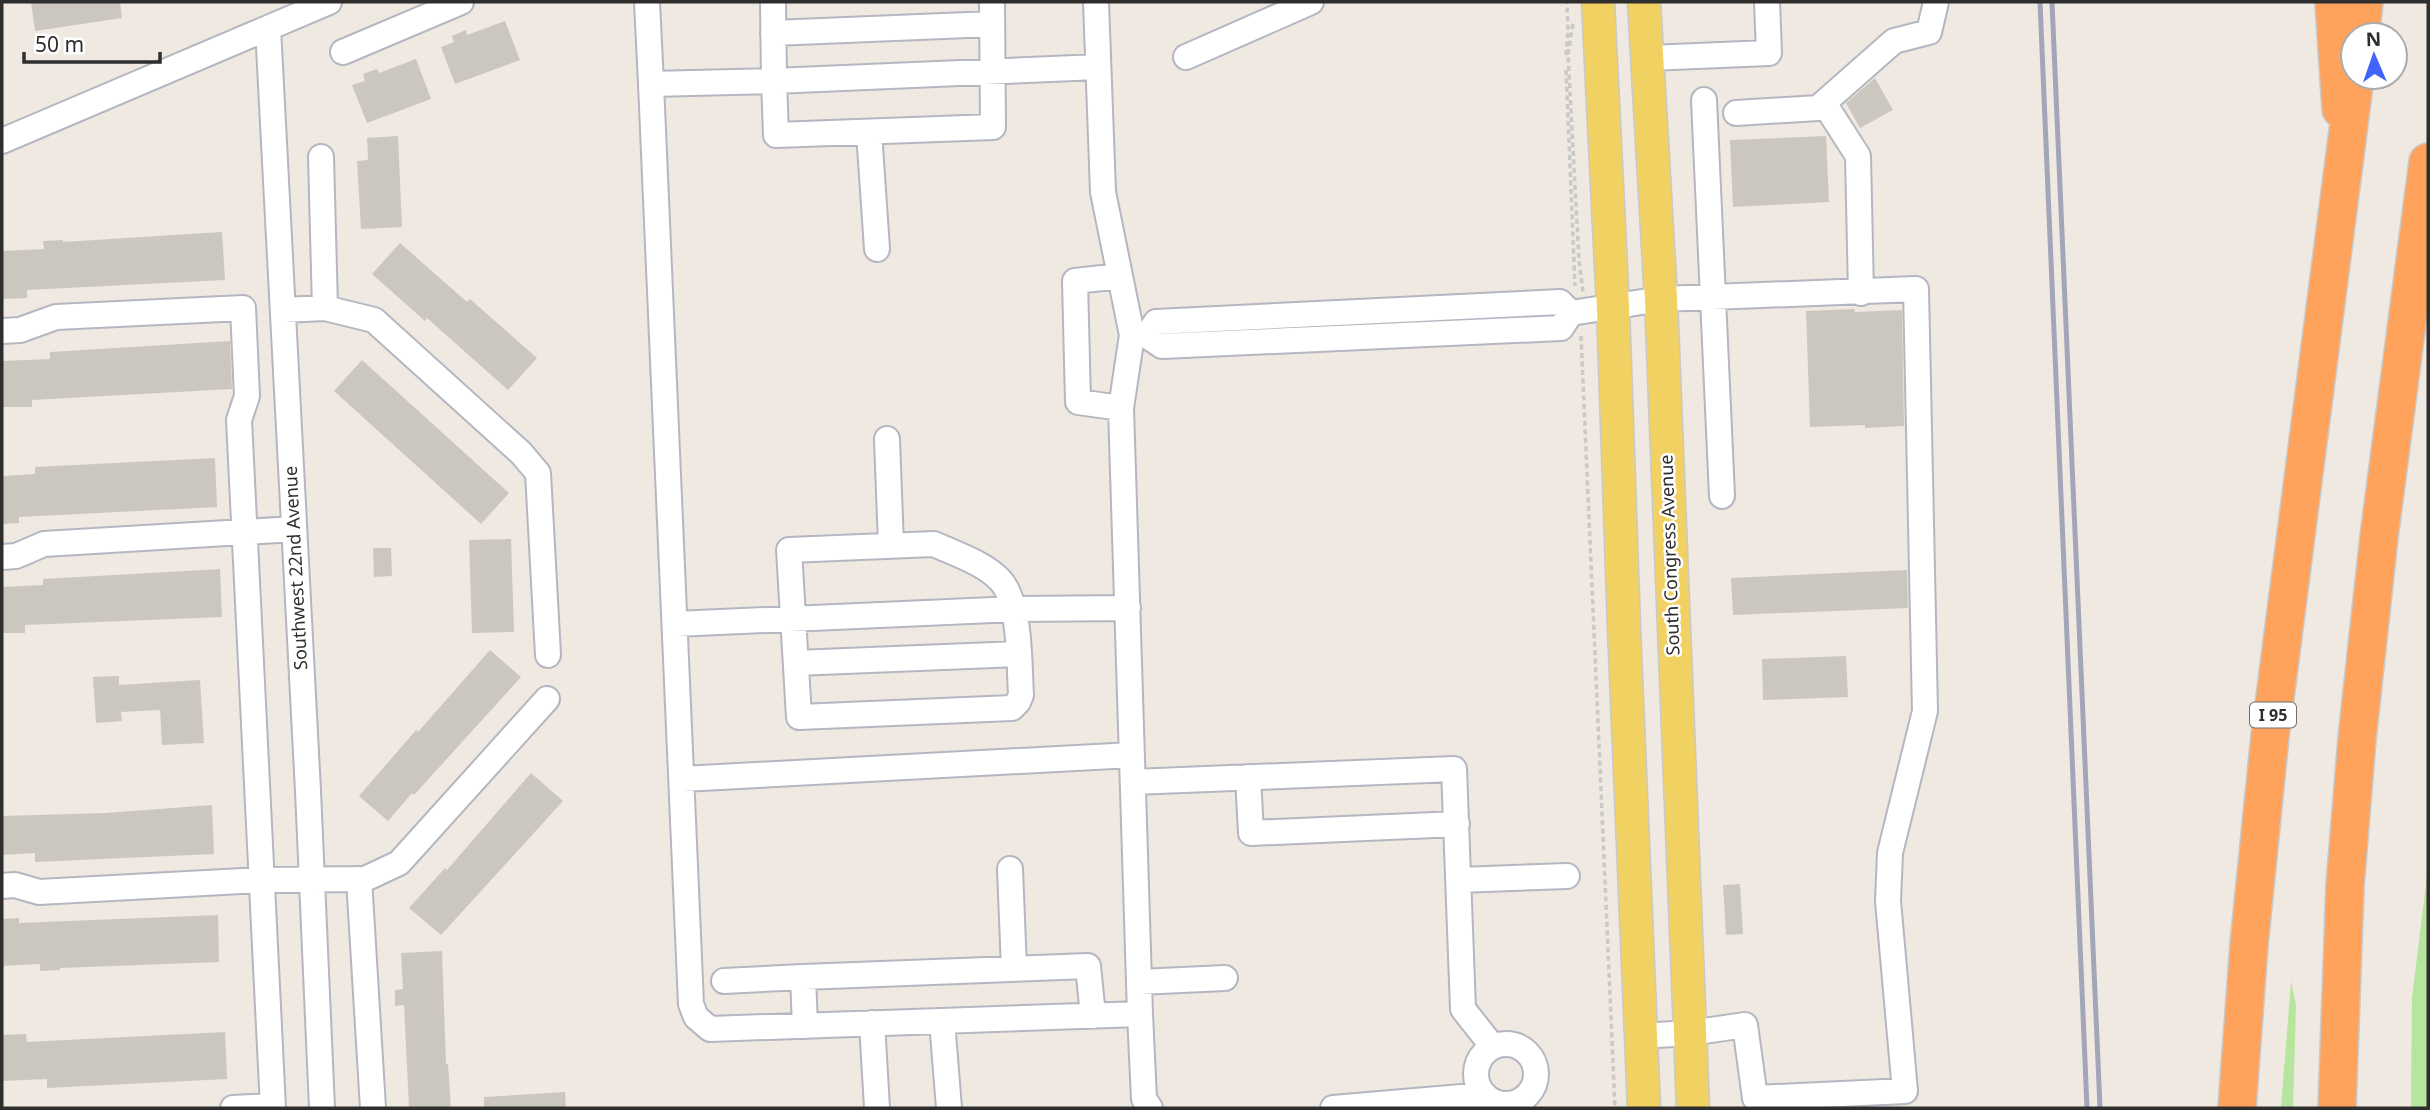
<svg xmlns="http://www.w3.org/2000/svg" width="2430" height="1110" font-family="'Noto Sans',sans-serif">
<rect width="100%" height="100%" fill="#efe9e1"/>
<!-- green -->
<path fill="#b6e59e" d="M2428 868V1108H2411L2412 998Z
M2291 981 2296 1005 2293 1108H2281Z"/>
<!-- building -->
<path fill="#cbc7bf" d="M31 2H120L122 18 35 31Z
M505 21 520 60 455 84 441 47 454 42 452 36 466 30 467 35Z
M416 59 431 99 367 123 352 85 365 81 363 74 377 69 379 73Z
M1875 78 1893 110 1860 128 1846 103Z
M398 136 402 227 361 229 357 161 368 160 367 138Z
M1826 136 1829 202 1733 207 1730 140Z
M222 232 225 280 27 290V298L2 299V251L44 249 43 241 63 240V242Z
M400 243 467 302 470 299 537 358 508 390 427 318 425 321 372 274Z
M1854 309 1855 312 1902 310 1904 426 1865 428V425L1810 427 1806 311Z
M230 341 232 389 32 400V407H2V361L50 359V352Z
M362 360 509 493 481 524 334 391Z
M215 458 217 507 19 517V523L2 524V476L35 474V467Z
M511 539 514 632 472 633 469 540Z
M373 548H391L392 576 374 577Z
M220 569 222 617 25 625V633H2V587L43 585V579Z
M1907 570 1908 608 1733 615 1731 578Z
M490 650 521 677 414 795 412 793 388 821 359 796 416 730 418 732Z
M1846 656 1848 697 1763 700 1762 659Z
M119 676V685L200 680 204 743 162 745 160 710 121 712 122 721 96 723 93 677Z
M531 773 563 801 441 935 409 908 445 868 447 870Z
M212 805 214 854 35 862V853L2 855V816L106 813Z
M1740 884 1743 934 1726 935 1723 885Z
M218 915 219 962 60 968V970L40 971V964L2 966V919L19 918V923Z
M442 951 446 1064H448L451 1108H409L404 1005 395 1006V990L403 989 401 953Z
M225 1032 227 1079 47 1088V1079L2 1081V1035L26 1034 27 1042Z
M565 1092 566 1108H484V1097Z"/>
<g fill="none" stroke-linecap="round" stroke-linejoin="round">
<!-- minor casing -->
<g stroke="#b4b7c1" stroke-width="28">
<path id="minor" d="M647 2 651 84 774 81 776 135 993 127 992 2
M773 2 774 81 1098 67
M1096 2 1103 192 1132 335 1147 336 1162 346 1561 328 1571 313 1661 299 1916 289 1925 711 1890 853 1888 901 1905 1091 1755 1098 1745 1025 1690 1033 1641 1036
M268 28 308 791 322 1108
M773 33 992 24
M343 52 461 2
M1186 57 1311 2
M1648 58 1769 53 1767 2
M651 84 691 1004 696 1017 710 1029 1140 1014 1121 408
M1704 100 1722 496
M1824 103 1858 156 1861 293
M1736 113 1818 108 1894 41 1929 32 1936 2
M869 132 877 249
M2 141 329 2
M321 157 325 308
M1120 276 1075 281 1078 402 1121 408 1132 335
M283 310 325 308 374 320 521 453 538 473 548 655
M2 331 20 330 56 317 243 308 247 396 239 420 273 1108
M1147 336 1156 322 1560 302 1571 313
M887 439 891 545
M934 544C956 554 984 563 1000 580 1021 602 1019 665 1021 695L1018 702 1012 708 799 717 789 550Z
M2 557 16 556 44 544 294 529
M675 624 1015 609 1128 608
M796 663 1018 654
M1248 777 1251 833 1457 824
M682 779 1132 755
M1133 782 1454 769 1463 1009 1493 1047
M1010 869 1014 969
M359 879 373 1108
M1459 880 1567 876
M2 886 15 885 39 892 261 880 365 879 399 863 547 699
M724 981 803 977
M1139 982 1225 978
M1140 1014 1144 1099 1150 1108
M942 1021 949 1108
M872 1023 877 1108
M805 1026 803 977 1088 966 1093 1016
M1476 1074a30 30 0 1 1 60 0a30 30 0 1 1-60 0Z
M233 1108 273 1106
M1333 1108 1485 1095"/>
</g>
<!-- major casing -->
<g stroke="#c9c9c9" stroke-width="35">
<path id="major" d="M1598 2 1613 308 1624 628 1644 1108
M1644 2 1661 299 1693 1108"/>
</g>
<!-- highway casing -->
<g stroke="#c9c9c9" stroke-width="40">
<path id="highway" d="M2334 2 2341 109
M2360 35 2364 2
M2237 1108 2249 945 2270 736 2355 77
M2337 1108 2345 886 2357 739 2379 537 2428 162"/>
</g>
<!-- path -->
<path stroke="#c9c9c9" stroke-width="3.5" stroke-dasharray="5 3.5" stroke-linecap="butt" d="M1573 24 1568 54 1579 260 1583 292
M1566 55 1568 31 1567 2
M1566 70 1575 286
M1581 336 1615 1108"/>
<!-- minor -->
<use href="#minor" stroke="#fff" stroke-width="24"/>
<!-- major -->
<use href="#major" stroke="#f2d163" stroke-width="32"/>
<!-- highway -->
<use href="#highway" stroke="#ffa35c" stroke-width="37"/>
<!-- rail -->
<path stroke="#a3a6b8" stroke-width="5" d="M2040 2 2087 1108
M2052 2 2100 1108"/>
</g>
<g text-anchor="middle" stroke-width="5" stroke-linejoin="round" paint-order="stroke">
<!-- shield labels -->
<rect fill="#fff" stroke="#6d6d6d" stroke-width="2" x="2250" y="702.5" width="46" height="25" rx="5"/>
<g font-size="16" font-weight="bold" fill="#2e2e2e">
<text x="2273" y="721">I 95</text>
</g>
<!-- street labels -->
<g font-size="18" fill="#2e2e2e" stroke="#fff">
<text transform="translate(1670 555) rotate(-92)" y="6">South Congress Avenue</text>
<text transform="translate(296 568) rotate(-93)" y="6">Southwest 22nd Avenue</text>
</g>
</g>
<!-- border -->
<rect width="2430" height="1110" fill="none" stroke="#2e2e2e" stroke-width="7"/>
<!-- north arrow -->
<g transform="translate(2374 56) rotate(358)"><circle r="33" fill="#ffffff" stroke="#ababab" stroke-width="2"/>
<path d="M0-5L12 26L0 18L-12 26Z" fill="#4264fb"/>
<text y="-10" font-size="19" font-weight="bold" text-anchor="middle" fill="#2e2e2e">N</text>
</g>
<!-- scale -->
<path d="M24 52v10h136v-10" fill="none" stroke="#2e2e2e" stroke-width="3.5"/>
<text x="35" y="52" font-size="21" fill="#2e2e2e" stroke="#ffffff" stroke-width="5" paint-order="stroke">50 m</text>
</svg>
